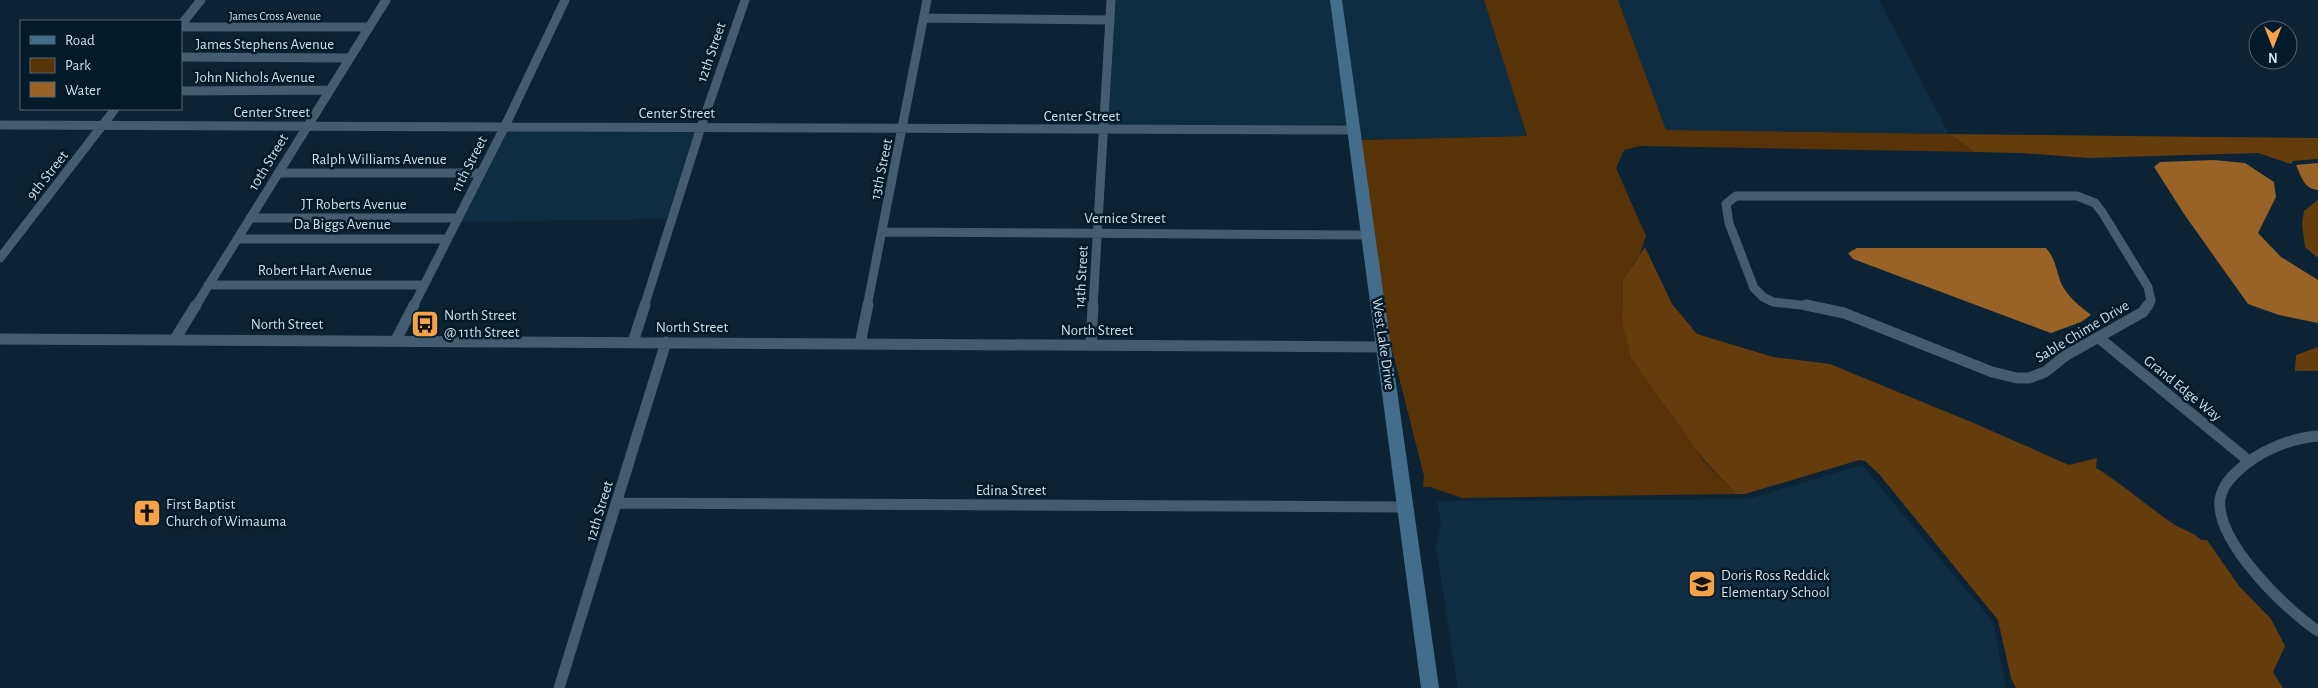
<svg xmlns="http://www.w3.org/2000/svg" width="2318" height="688" font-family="'Alegreya Sans',sans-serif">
<rect width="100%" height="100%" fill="#0c2335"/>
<!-- built -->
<path fill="#0e2d43" d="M1115 0H1331L1348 126 1345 124 1108 126Z
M1341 0H1484L1527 136 1360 140Z
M1618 0H1879L1949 134 1666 130Z
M508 130 695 131 666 219 460 222Z
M1862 465 1993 622 2006 688H1458L1436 547 1441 523 1437 501 1748 499Z"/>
<!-- green -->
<path fill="#583307" d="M1484 0H1618L1666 130 1949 134 1975 152 1641 146 1624 150 1616 168 1646 236 1640 254 1623 280 1622 321 1703 460 1736 494 1462 498 1430 487H1423L1424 476 1390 342 1360 140 1527 136Z"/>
<!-- forest -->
<path fill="#653c0c" d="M1949 134 2318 138V159L2293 161 2291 164 2258 153 2088 158 2021 153 1975 152Z
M2318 200V258L2305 247 2302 224 2304 211Z
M1645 247 1672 304 1697 334 1773 357 1830 364 1976 424 2069 465 2097 458 2096 468C2124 485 2148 507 2175 525 2185 531 2192 531 2201 540H2207L2239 586 2271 619 2285 646 2273 672 2283 688H2016L2011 678 1998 620 1879 474 1865 461 1859 460 1745 494H1736L1704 460 1631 358 1622 321 1623 280Z
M2318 347V371H2295L2296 355Z"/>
<!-- water -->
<path fill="#996227" d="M2214 160 2245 163 2274 182 2276 197 2258 233 2281 257 2318 280V323L2279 315 2248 304 2184 214 2154 167 2160 162Z
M2318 163V190C2304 189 2301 176 2296 165Z
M1857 248H2046C2057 260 2056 274 2063 287 2070 299 2081 307 2091 315L2081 322 2051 333 1853 259 1848 253Z"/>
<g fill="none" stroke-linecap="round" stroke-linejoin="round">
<!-- street-far1 -->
<path stroke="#435c70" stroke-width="9" d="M924 18 1110 20
M181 25 201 0
M181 27H369
M181 57 349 58
M181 91 329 90
M0 125 1354 130
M278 173H480
M250 218H457
M882 232 1368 235
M237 239H447
M0 258 115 109
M208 285H423
M195 307 386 0
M413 307 505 126 565 0
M644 307 701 127 745 0
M867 307 927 0
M1093 307 1111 0
M1818 307 1773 302 1763 297 1754 288 1729 223 1726 204 1736 196H2077L2095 203 2102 212 2148 287 2151 301 2147 307"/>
<!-- street -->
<path stroke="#435c70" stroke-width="11" d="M1806 305 1844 313 1992 372 2017 378H2029L2045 372 2065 356 2143 312 2148 305
M2099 338 2249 461
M0 339 1384 347
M175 339 196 305
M396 340 414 305
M633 342 645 305
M860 344 868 305
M1091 345 1093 305
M2318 436C2293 438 2267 448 2247 463 2235 473 2223 483 2220 499 2215 541 2286 610 2318 631
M617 503 1405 507
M559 688 666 342"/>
<!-- secondary -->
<path fill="#446d8c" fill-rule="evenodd" d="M1330 0H1342L1439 688H1421Z"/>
</g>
<!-- icons -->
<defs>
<g id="bus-square" transform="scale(1.4375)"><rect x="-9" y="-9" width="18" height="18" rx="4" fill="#f6a248" stroke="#031a2a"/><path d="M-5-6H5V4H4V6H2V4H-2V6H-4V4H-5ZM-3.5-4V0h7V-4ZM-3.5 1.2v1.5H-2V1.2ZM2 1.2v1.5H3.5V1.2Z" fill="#111"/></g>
<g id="church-square" transform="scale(1.4375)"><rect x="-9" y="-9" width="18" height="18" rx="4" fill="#f6a248" stroke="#031a2a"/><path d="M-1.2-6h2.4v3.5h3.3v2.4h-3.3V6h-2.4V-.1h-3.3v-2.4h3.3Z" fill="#111"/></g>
<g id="school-square" transform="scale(1.4375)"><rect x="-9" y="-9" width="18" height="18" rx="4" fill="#f6a248" stroke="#031a2a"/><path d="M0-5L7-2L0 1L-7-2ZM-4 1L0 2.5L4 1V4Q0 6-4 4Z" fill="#111"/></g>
</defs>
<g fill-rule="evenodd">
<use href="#bus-square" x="425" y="324"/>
<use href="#church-square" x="147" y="513"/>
<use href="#school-square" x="1702" y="584"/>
</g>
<g text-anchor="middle" stroke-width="5" stroke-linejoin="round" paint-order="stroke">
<!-- far-street labels -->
<g font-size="12" fill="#d1dfeb" stroke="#031a2a">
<text x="275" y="20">James Cross Avenue</text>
</g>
<!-- street labels -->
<g font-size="15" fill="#d1dfeb" stroke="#031a2a">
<text x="265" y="49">James Stephens Avenue</text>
<text transform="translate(711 52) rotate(-71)" y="5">12th Street</text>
<text x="255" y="82">John Nichols Avenue</text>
<text x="272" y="117">Center Street</text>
<text x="677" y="118">Center Street</text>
<text x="1082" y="121">Center Street</text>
<text x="379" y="164">Ralph Williams Avenue</text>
<text transform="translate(268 162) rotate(-59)" y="5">10th Street</text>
<text transform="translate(469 164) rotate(-63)" y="5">11th Street</text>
<text transform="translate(881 169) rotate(-78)" y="5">13th Street</text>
<text transform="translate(47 175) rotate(-52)" y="5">9th Street</text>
<text x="354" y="209">JT Roberts Avenue</text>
<text x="1125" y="223">Vernice Street</text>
<text x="342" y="229">Da Biggs Avenue</text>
<text x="315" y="275">Robert Hart Avenue</text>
<text transform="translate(1081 277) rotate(-87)" y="5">14th Street</text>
<text x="287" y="329">North Street</text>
<text x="692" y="332">North Street</text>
<text x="1097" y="335">North Street</text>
<text transform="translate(2082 331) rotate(-31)" y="5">Sable Chime Drive</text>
<text transform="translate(1384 344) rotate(82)" y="5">West Lake Drive</text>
<text transform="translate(2183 388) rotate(39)" y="5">Grand Edge Way</text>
<text x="1011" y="495">Edina Street</text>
<text transform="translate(599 511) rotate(-73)" y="5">12th Street</text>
</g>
<!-- poi labels -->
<g font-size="15" fill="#d1dfeb" stroke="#031a2a" text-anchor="start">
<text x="444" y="320">North Street<tspan x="444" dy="17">@ 11th Street</tspan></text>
<text x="166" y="509">First Baptist<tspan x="166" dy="17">Church of Wimauma</tspan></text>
<text x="1721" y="580">Doris Ross Reddick<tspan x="1721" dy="17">Elementary School</tspan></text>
</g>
</g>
<!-- legend -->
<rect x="20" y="20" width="162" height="90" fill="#031a2a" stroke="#556977"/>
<rect x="30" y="36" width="25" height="8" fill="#446d8c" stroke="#556977"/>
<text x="65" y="45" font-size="15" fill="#d1dfeb">Road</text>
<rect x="30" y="58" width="25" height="15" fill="#583307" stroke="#556977"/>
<text x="65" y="70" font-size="15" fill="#d1dfeb">Park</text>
<rect x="30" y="82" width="25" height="15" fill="#996227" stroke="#556977"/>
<text x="65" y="95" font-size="15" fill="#d1dfeb">Water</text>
<!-- north arrow -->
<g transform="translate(2273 45) rotate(180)"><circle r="24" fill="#031a2a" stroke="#556977"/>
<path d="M0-4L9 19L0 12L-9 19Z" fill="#f6a248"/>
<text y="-8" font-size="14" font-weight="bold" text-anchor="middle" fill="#d1dfeb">N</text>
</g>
</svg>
